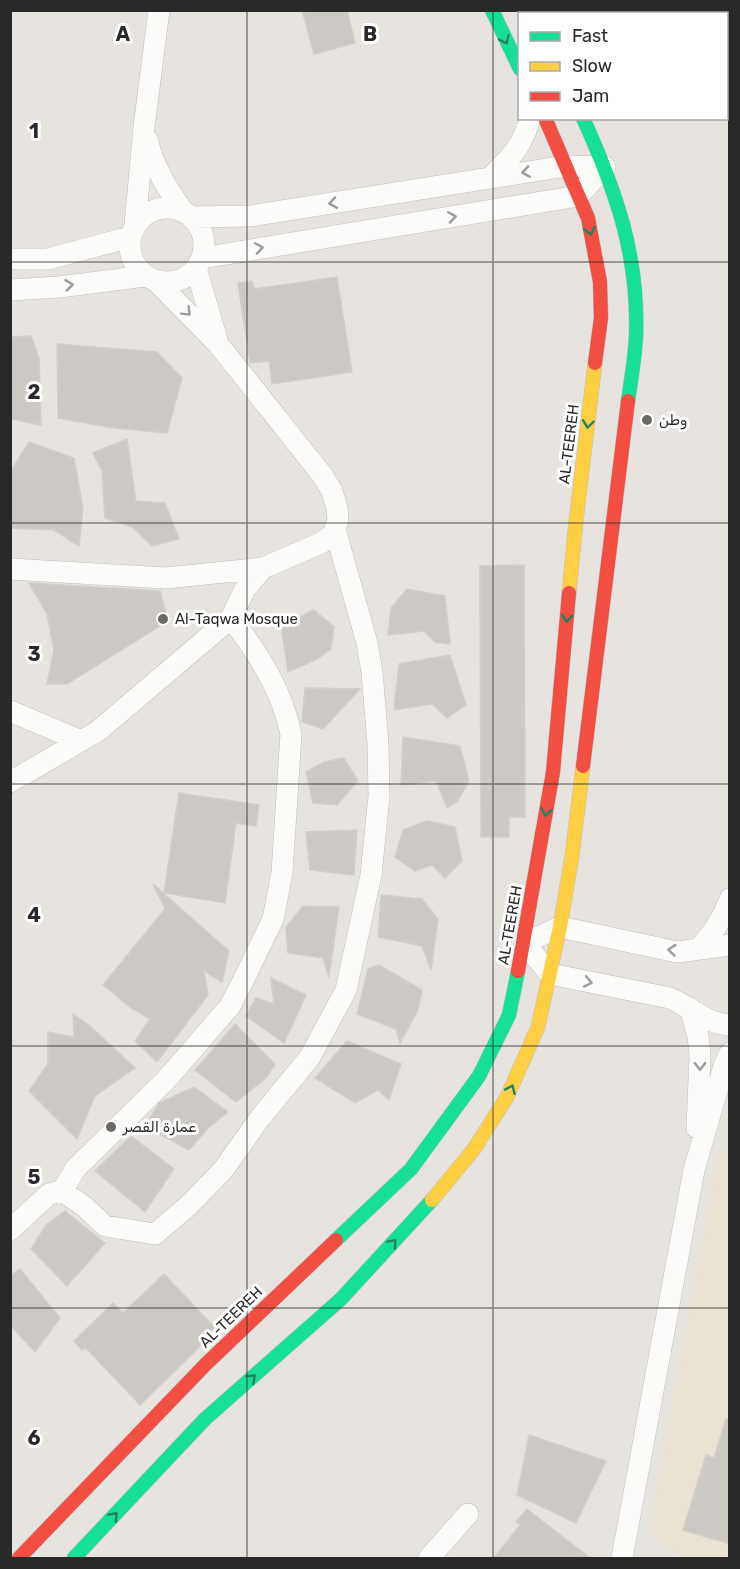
<svg xmlns="http://www.w3.org/2000/svg" width="740" height="1569" font-family="Rubik,'Noto Naskh Arabic',sans-serif">
<rect width="100%" height="100%" fill="#e7e3de"/>
<!-- education -->
<path fill="#eae2d2" d="M719 1151 730 1154 729 1558H683L649 1533Z"/>
<!-- building -->
<path fill="#ccc9c5" stroke="#d2cfca" stroke-width="1.5" d="M302 10H347L355 43 314 54Z
M337 277 352 372 272 384 269 361 250 363 238 283 252 281 254 289Z
M31 336 39 358 41 425 10 419V337Z
M57 344 157 352 182 378 167 433 114 428 58 418Z
M127 439 136 501 165 503 179 539 152 546 132 527 105 518 102 471 93 453Z
M29 442 74 458 83 508 79 546 54 530 10 528V472Z
M524 565 525 817H509V837H481L480 566Z
M29 583 160 591 168 621 67 684H47L54 650 47 614Z
M407 589 445 596 450 644 435 642 424 631 388 635 391 608Z
M314 610 334 627 331 649 317 659 288 672 281 626Z
M450 655 466 705 447 718 432 704 394 710 399 664Z
M305 688 360 689 323 729 302 722Z
M403 737 460 746 469 781 457 802 447 808 436 781 401 785Z
M344 758 358 781 337 805 313 803 306 772 324 762Z
M179 793 259 805 256 826 236 823 225 903 164 893Z
M427 821 455 827 462 861 445 878 432 865 415 871 395 857 403 830Z
M357 830 354 875 310 870 306 832Z
M153 884 229 951 222 982 204 971 208 995 157 1062 135 1041 150 1019 131 1008 103 985 165 909Z
M381 895 422 899 438 919 431 970 422 946 378 937Z
M303 906 339 907 329 977 323 958 288 953 286 927Z
M379 965 422 990 418 1010 400 1043 396 1029 357 1014 368 969Z
M271 978 306 995 284 1043 246 1016 256 998 274 1004Z
M73 1014 89 1025 135 1068 95 1096 77 1139 29 1091 48 1064V1032L74 1037Z
M235 1024 275 1064 266 1078 236 1102 195 1070Z
M347 1041 401 1064 389 1100 378 1090 355 1103 315 1078Z
M194 1087 228 1112 209 1127 189 1150 145 1126 159 1103Z
M131 1136 174 1169 145 1212 95 1171Z
M65 1211 105 1243 67 1286 31 1249 46 1225Z
M20 1269 60 1318 35 1352 10 1325V1276Z
M164 1274 217 1330 140 1405 85 1347 82 1350 74 1341 113 1303 123 1313Z
M726 1419 730 1420V1544L683 1530 706 1455 714 1458Z
M529 1435 606 1461 576 1523 517 1495Z
M527 1509 590 1558H494L520 1525 516 1522Z"/>
<g fill="none" stroke-linecap="round" stroke-linejoin="round">
<!-- street casing -->
<g stroke="#c1bfc0" stroke-width="22">
<path id="street" d="M147 139C153 166 167 188 182 210
M490 178C510 158 523 146 530 118
M130 245a37 37 0 1 1 74 0a37 37 0 1 1-74 0Z
M192 217 250 216 566 166 605 167
M135 225 144 127 159 10
M202 258 578 196 605 167
M10 259H48L130 237
M196 268 217 340
M10 290 59 287 145 276
M10 569 166 578 263 568
M10 711 81 741
M10 782 98 731 231 618 245 589 263 568 321 543 333 534 338 521 337 508 332 491 323 476 218 344 156 281
M730 945 677 952 560 927 524 943 550 974 670 998C690 1007 707 1024 730 1025
M699 949C712 933 723 919 730 899
M690 1008 698 1036 700 1055 697 1128
M62 1191 85 1207 105 1226 155 1234 188 1206 223 1170 260 1118 310 1057 346 990 371 875 379 796 378 743 372 672 367 643 335 529
M10 1230 49 1194 62 1191 76 1168 165 1081 193 1049 230 1006 243 981 273 919 282 873 291 734C282 690 258 653 231 618
M429 1558 468 1514
M622 1558 694 1170 724 1066 730 1053"/>
</g>
<!-- fast casing -->
<g stroke="#c1bfc0" stroke-width="15">
<path id="fast" d="M492 10 520 69
M526 10 528 14
M583 118C616 191 639 256 636 336 635 358 631 380 628 401
M336 1240 411 1169 479 1076 509 1015 518 971
M74 1558 205 1419 341 1299 432 1200"/>
</g>
<!-- slow casing -->
<g stroke="#c1bfc0" stroke-width="15">
<path id="slow" d="M569 593 576 521 595 363
M432 1200 474 1149 507 1097 538 1027 560 927 572 856 583 766"/>
</g>
<!-- jam casing -->
<g stroke="#c1bfc0" stroke-width="15">
<path id="jam" d="M545 118 588 218 600 282 601 318 595 363
M583 766 628 401
M518 971 553 772 569 593
M19 1558 206 1364 336 1240"/>
</g>
<!-- street -->
<use href="#street" stroke="#fbfbfa" stroke-width="21"/>
<!-- fast -->
<use href="#fast" stroke="#16e098" stroke-width="14"/>
<!-- slow -->
<use href="#slow" stroke="#ffcf43" stroke-width="14"/>
<!-- jam -->
<use href="#jam" stroke="#f24e42" stroke-width="14"/>
</g>
<!-- one-way arrows -->
<defs><path id="oneway-chevron" d="M-2-3.5L2.5 0L-2 3.5" fill="none" stroke-width="1.6" stroke-linecap="round" stroke-linejoin="round" transform="scale(1.5)"/></defs>
<g stroke="#208460">
<use href="#oneway-chevron" transform="translate(505 40) rotate(65)"/>
<use href="#oneway-chevron" transform="translate(590 231) rotate(77)"/>
<use href="#oneway-chevron" transform="translate(588 424) rotate(97)"/>
<use href="#oneway-chevron" transform="translate(567 618) rotate(95)"/>
<use href="#oneway-chevron" transform="translate(546 812) rotate(100)"/>
<use href="#oneway-chevron" transform="translate(511 1089) rotate(-66)"/>
<use href="#oneway-chevron" transform="translate(393 1243) rotate(-47)"/>
<use href="#oneway-chevron" transform="translate(252 1378) rotate(-42)"/>
<use href="#oneway-chevron" transform="translate(114 1516) rotate(-47)"/>
</g>
<g stroke="#9c9c9c">
<use href="#oneway-chevron" transform="translate(526 172) rotate(171)"/>
<use href="#oneway-chevron" transform="translate(333 203) rotate(171)"/>
<use href="#oneway-chevron" transform="translate(452 217) rotate(-9)"/>
<use href="#oneway-chevron" transform="translate(259 248) rotate(-9)"/>
<use href="#oneway-chevron" transform="translate(69 285) rotate(-7)"/>
<use href="#oneway-chevron" transform="translate(187 312) rotate(45)"/>
<use href="#oneway-chevron" transform="translate(672 950) rotate(-174)"/>
<use href="#oneway-chevron" transform="translate(588 982) rotate(11)"/>
<use href="#oneway-chevron" transform="translate(700 1066) rotate(89)"/>
</g>
<!-- grid -->
<path fill="none" stroke="#292929" stroke-width="1.5" stroke-opacity="0.55" d="M247 10V1558M493 10V1558M10 262H730M10 523H730M10 784H730M10 1046H730M10 1308H730"/>
<!-- markers -->
<g fill="#6c6a68" stroke="#fff" stroke-width="2">
<circle cx="647" cy="420" r="6"/>
<circle cx="163" cy="619" r="6"/>
<circle cx="111" cy="1127" r="6"/>
</g>
<g text-anchor="middle" stroke-width="6" stroke-linejoin="round" paint-order="stroke">
<!-- poi labels -->
<g font-size="15" fill="#292929" stroke="#fff" text-anchor="start">
<text x="659" y="425">وطن</text>
<text x="175" y="624">Al-Taqwa Mosque</text>
<text x="123" y="1132">عمارة القصر</text>
</g>
<!-- street labels -->
<g font-size="15" fill="#292929" stroke="#fff">
<text transform="translate(569 444) rotate(-83)" y="5">AL-TEEREH</text>
<text transform="translate(510 925) rotate(-80)" y="5">AL-TEEREH</text>
<text transform="translate(231 1317) rotate(-44)" y="5">AL-TEEREH</text>
</g>
</g>
<g font-size="20" text-anchor="middle" font-weight="bold" fill="#292929" stroke="#fff" stroke-width="6" stroke-linejoin="round" paint-order="stroke">
<text x="123" y="41">A</text>
<text x="370" y="41">B</text>
<text x="34" y="138">1</text>
<text x="34" y="399">2</text>
<text x="34" y="661">3</text>
<text x="34" y="922">4</text>
<text x="34" y="1184">5</text>
<text x="34" y="1445">6</text>
</g>
<!-- border -->
<rect width="740" height="1569" fill="none" stroke="#292929" stroke-width="24"/>
<!-- legend -->
<rect x="518" y="12" width="210" height="108" fill="#ffffff" stroke="#a9a9a9" stroke-width="1.5"/>
<rect x="530" y="32" width="30" height="9" fill="#16e098" stroke="#a9a9a9" stroke-width="1.5"/>
<text x="572" y="42" font-size="18" fill="#292929">Fast</text>
<rect x="530" y="62" width="30" height="9" fill="#ffcf43" stroke="#a9a9a9" stroke-width="1.5"/>
<text x="572" y="72" font-size="18" fill="#292929">Slow</text>
<rect x="530" y="92" width="30" height="9" fill="#f24e42" stroke="#a9a9a9" stroke-width="1.5"/>
<text x="572" y="102" font-size="18" fill="#292929">Jam</text>
</svg>
